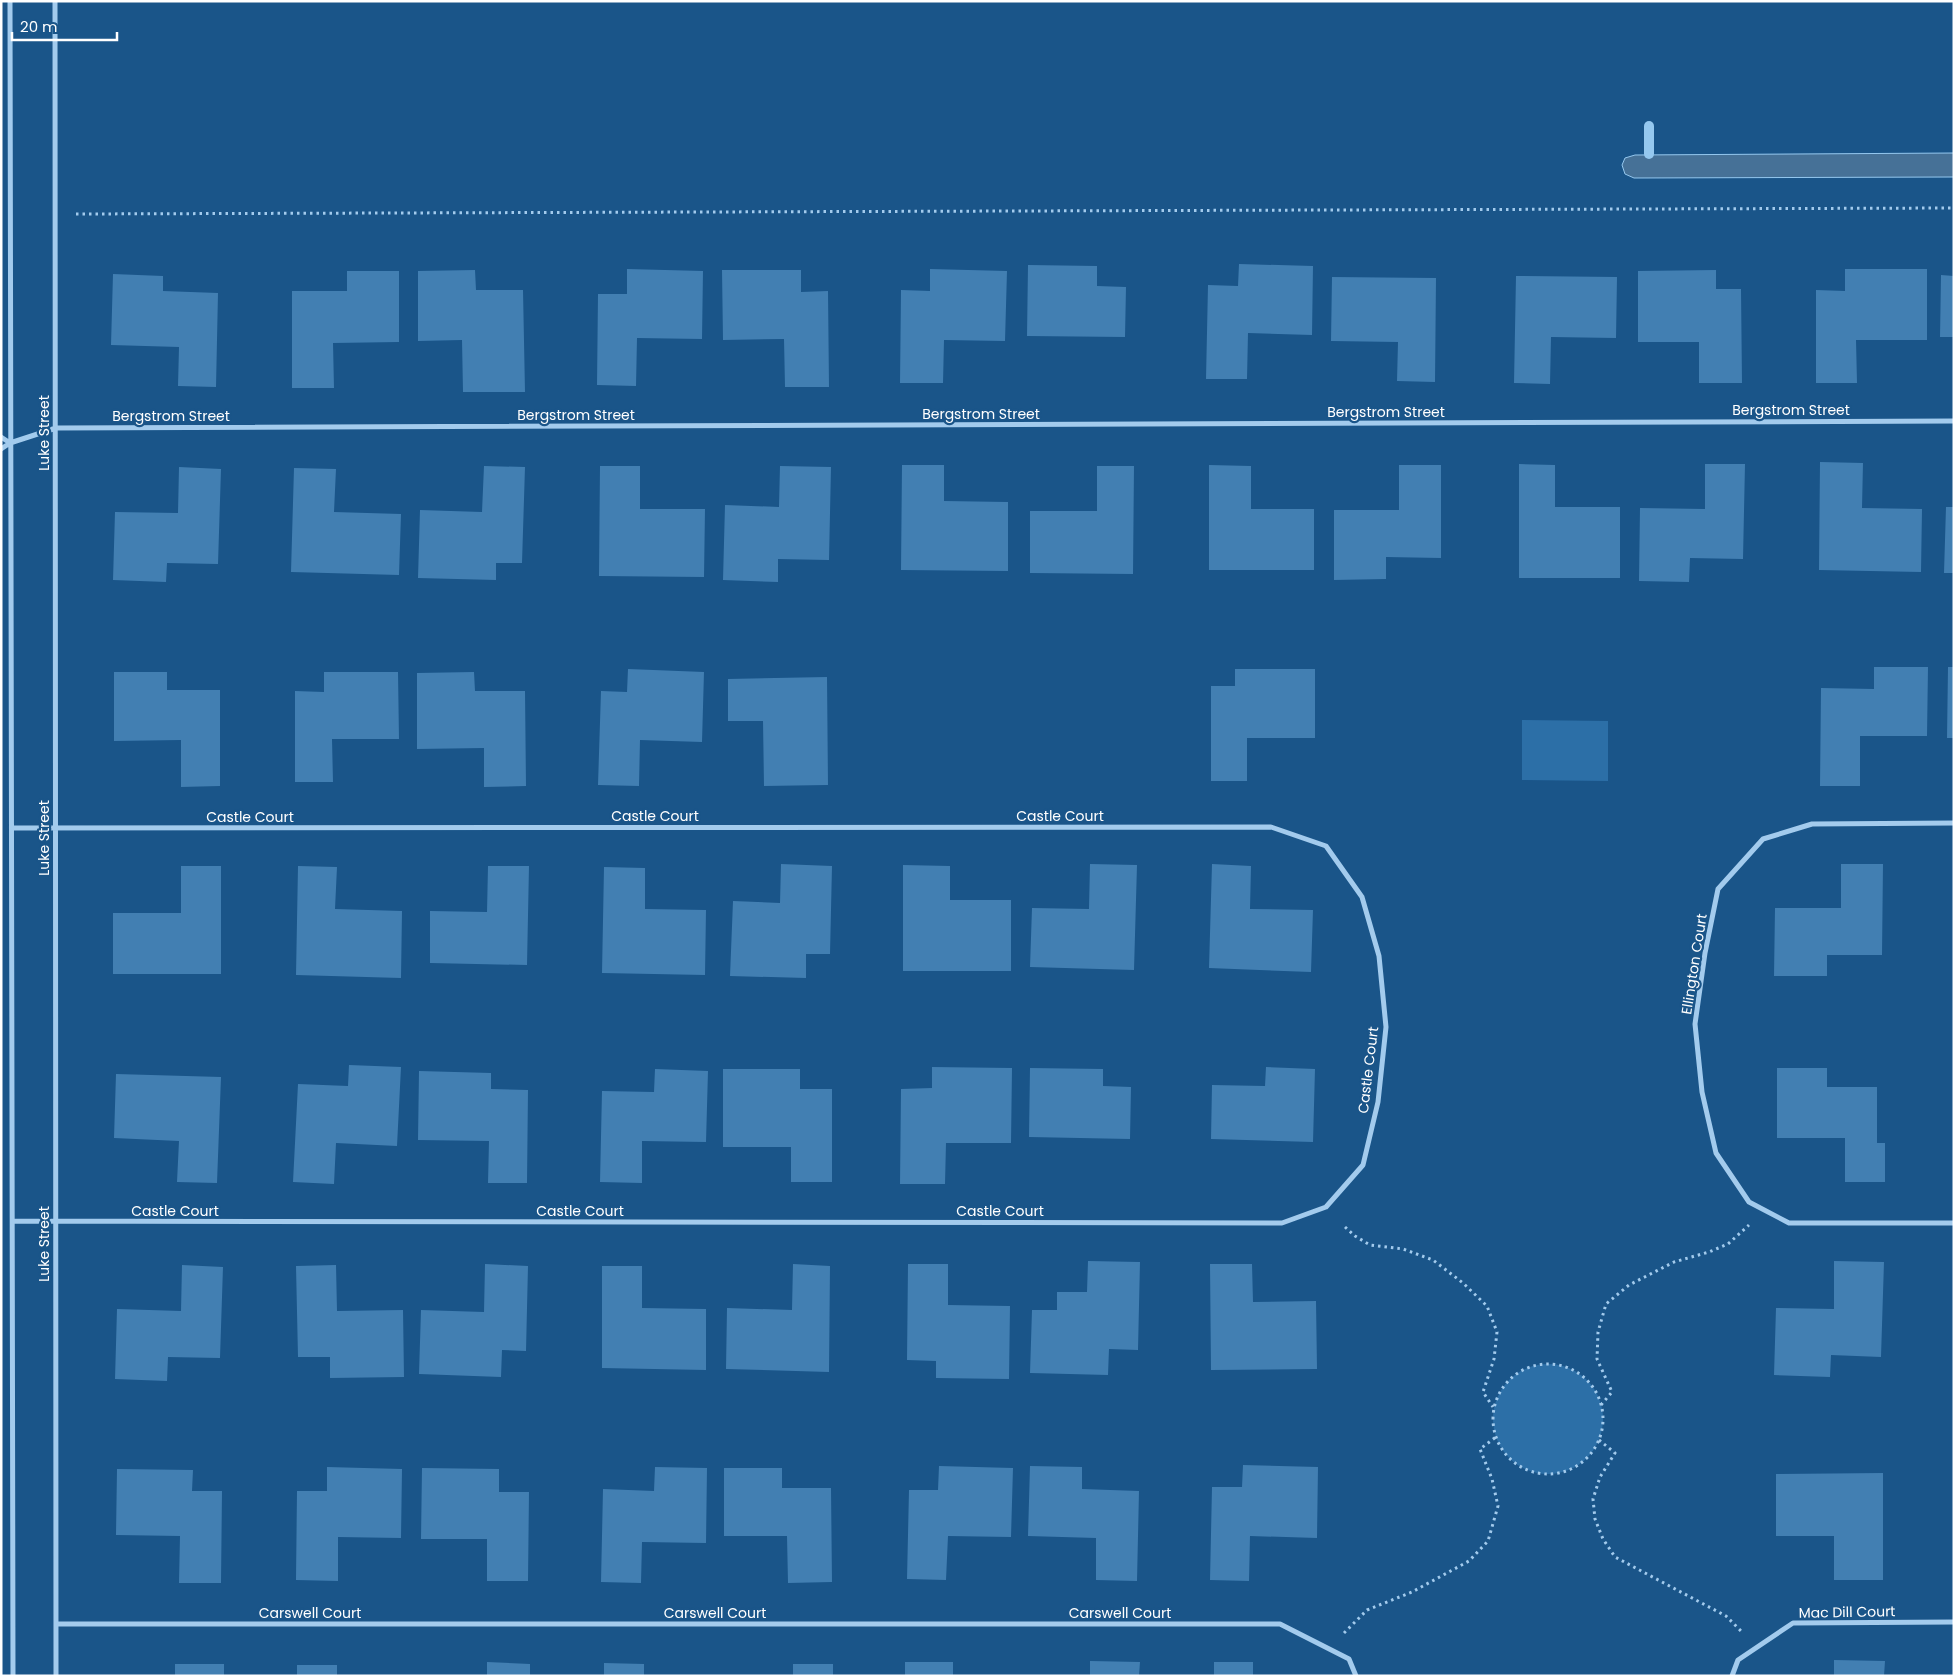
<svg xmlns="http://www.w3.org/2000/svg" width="1955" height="1677" font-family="Poppins,sans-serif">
<rect width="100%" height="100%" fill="#1a5589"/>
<!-- green -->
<path fill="#2c6fa7" d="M1522 720 1608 721V781L1522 780Z
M1493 1419a55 55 0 1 1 110 0a55 55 0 1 1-110 0Z"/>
<!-- water -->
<path fill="#467197" stroke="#95c8ef" d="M1954 153V177L1634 178 1625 174 1622 165 1625 158 1635 155Z"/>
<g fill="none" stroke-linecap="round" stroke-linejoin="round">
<!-- stream -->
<path stroke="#95c8ef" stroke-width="10" d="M1649 126V154"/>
</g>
<!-- building -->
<path fill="#427fb2" d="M1239 264 1313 266 1312 335 1248 333 1247 379H1206L1208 285 1238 286Z
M1028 265 1097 266V286L1126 287 1125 337 1027 336Z
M627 269 703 271 702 339 637 338 636 386 597 385 598 294H627Z
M930 269 1007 271 1005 341 944 340 943 383H900L901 290 930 291Z
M1845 269H1927V340H1856L1857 383H1816V290L1845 291Z
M475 270 476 290H523L525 392H463L462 340 418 341V271Z
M722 270H801V292L828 291 829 387H785L784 339 723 340Z
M1716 270V289H1741L1742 383H1699V342H1638V271Z
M347 271H399V342L333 343 334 388H292V291H347Z
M113 274 163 276V291L218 293 216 387 178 386 179 347 111 345Z
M1941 275 1954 276V337H1940Z
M1516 276 1617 277 1616 338 1551 337 1550 384 1514 383Z
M1332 277 1436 278 1435 382 1397 381 1398 342 1331 341Z
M1820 462 1863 463 1862 508 1922 509 1921 572 1819 570Z
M1519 464 1555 465V507H1620V578H1519Z
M1705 464H1745L1743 559 1690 558 1689 582 1639 581 1640 508 1705 509Z
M902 465H944V501L1008 502V571L901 570Z
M1209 465 1251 466V509H1314V570H1209Z
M1399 465H1441V558L1386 557V579L1334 580V510H1399Z
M484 466 525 467 522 563H496V580L418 578 420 510 482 512Z
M600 466H640V509H705L704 577 599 576Z
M780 466 831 467 829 560 778 559V582L723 580 725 505 779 507Z
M1097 466H1134L1133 574 1030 573V511H1097Z
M179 467 221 469 218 564 167 563 166 582 113 580 115 512 178 513Z
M294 468 336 469 334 512 401 514 399 575 291 572Z
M1946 507H1954V573H1944Z
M1874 667H1928L1927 736H1860V786H1820L1821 688 1874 689Z
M1948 667H1954V738H1947Z
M628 669 704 672 702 742 640 740 639 786 598 785 601 691 627 692Z
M1235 669H1315V738H1247V781H1211V686H1235Z
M114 672H167V690H220V786L181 787V740L114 741Z
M324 672H398L399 739H332L333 782H295V691L324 692Z
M474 672 475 691H525L526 786 484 787V748L417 749V673Z
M827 677 828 785 764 786 763 721H728V679Z
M781 864 832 866 830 954H806V978L730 976 733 901 780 903Z
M1090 864 1137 865 1134 970 1030 967 1032 908 1089 909Z
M1212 864 1251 866 1250 909 1313 910 1311 972 1209 968Z
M1841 864H1883L1882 955H1827V976H1774L1775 908H1841Z
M903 865 950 866V900H1011V971H903Z
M181 866H221V974H113V913H181Z
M298 866 337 867 335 909 402 911 401 978 296 975Z
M488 866H529L527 965 430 963V911L487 912Z
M604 867 645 868V909L706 910 705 975 602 973Z
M349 1065 401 1067 397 1146 336 1143 334 1184 293 1182 298 1084 348 1086Z
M932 1067 1012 1068 1011 1143H946L945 1184H900L901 1089 932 1088Z
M1266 1067 1315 1069 1313 1142 1211 1139 1212 1085 1265 1086Z
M1030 1068 1103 1069V1086L1131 1087 1130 1139 1029 1137Z
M1777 1068H1827V1087H1877V1143H1885V1182H1845V1138H1777Z
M655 1069 708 1071 706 1142 642 1141V1183L600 1182 602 1091 654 1092Z
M723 1069H800V1089H832V1182H791V1147H723Z
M419 1071 491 1073V1089L528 1090 527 1183H488L489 1141 418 1140Z
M116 1074 221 1077 217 1183 177 1182 179 1141 114 1138Z
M1088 1261 1140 1262 1138 1350 1109 1349 1108 1375 1030 1373 1032 1310H1057V1292H1087Z
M1834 1261 1884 1262 1881 1357 1831 1355 1830 1377 1774 1375 1776 1308 1834 1309Z
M485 1264 528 1266 526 1351 502 1350 501 1377 419 1374 421 1310 484 1312Z
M793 1264 830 1266 829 1372 726 1369 727 1308 792 1310Z
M908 1264H948V1305L1010 1306 1009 1379 936 1378V1361L907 1360Z
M1210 1264H1252L1253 1302 1316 1301 1317 1369 1211 1370Z
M182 1265 223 1267 220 1358 168 1357 167 1381 115 1379 117 1309 181 1311Z
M336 1265 337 1311 403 1310 404 1377 330 1378V1357H298L296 1266Z
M602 1266H642V1308L706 1309V1370L602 1368Z
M1243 1465 1318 1467 1317 1538 1250 1536 1249 1581 1210 1580 1212 1487H1242Z
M939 1466 1013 1468 1011 1537 948 1536 946 1580 907 1579 909 1490H938Z
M1030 1466 1082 1467V1489L1139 1491 1137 1581 1096 1580V1538L1028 1536Z
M327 1467 402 1469 401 1538 338 1537V1581L296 1580 297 1491H327Z
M655 1467 707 1468 706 1543 642 1542 641 1583 601 1582 603 1489 654 1491Z
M422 1468 499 1469V1492H529L528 1581H487V1539H421Z
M724 1468H782V1488H831L832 1582 788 1583 787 1536H724Z
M117 1469 193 1470 192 1491H222L221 1583H179L180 1536 116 1535Z
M1883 1473V1580H1834V1536H1776V1474Z
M1834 1660 1885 1661 1884 1676H1834Z
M1090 1661 1140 1662 1139 1676H1090Z
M487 1662 530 1664V1676H487Z
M905 1662H953V1676H905Z
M1214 1662H1253V1676H1214Z
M604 1663 644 1664V1676H604Z
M175 1664H224V1676H175Z
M793 1664H833V1676H793Z
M297 1665H337V1676H297Z"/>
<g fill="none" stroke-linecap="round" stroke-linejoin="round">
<!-- path -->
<path stroke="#a3cbed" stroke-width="3" stroke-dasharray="2.5 4" stroke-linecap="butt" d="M76 214 1954 208
M1345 1227 1355 1236 1370 1245 1403 1249 1433 1260 1463 1283 1487 1306 1497 1332 1494 1359 1483 1392 1493 1407
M1493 1419a55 55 0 1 1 110 0a55 55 0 1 1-110 0Z
M1601 1405 1612 1392 1597 1359 1598 1332 1606 1304 1629 1285 1674 1262 1709 1252 1728 1244 1749 1225
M1599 1440 1615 1453 1600 1477 1593 1499 1595 1519 1603 1539 1615 1557 1726 1616 1742 1632
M1344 1633 1367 1610 1412 1592 1469 1561 1488 1541 1498 1506 1492 1479 1480 1449 1496 1437"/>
<!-- street -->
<path stroke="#a3cbed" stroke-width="5" d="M10 1 13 1676
M55 1 56 1676
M1 437 10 443
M1 449 10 443 56 428 1954 421
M1954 823 1812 824 1763 839 1718 889 1705 953 1695 1024 1702 1092 1716 1153 1749 1202 1789 1223H1954
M12 828 1271 827 1326 846 1362 897 1379 956 1386 1027 1378 1102 1363 1165 1326 1207 1282 1223 13 1221
M56 1624H1280L1349 1659 1356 1676
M1732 1676 1738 1660 1793 1623 1954 1622"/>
</g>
<g text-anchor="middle" stroke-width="4.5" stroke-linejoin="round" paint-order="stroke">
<!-- street labels -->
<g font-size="14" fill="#fff" stroke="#1a5589">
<text x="1791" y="415">Bergstrom Street</text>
<text x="1386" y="417">Bergstrom Street</text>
<text x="981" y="419">Bergstrom Street</text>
<text x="576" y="420">Bergstrom Street</text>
<text x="171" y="421">Bergstrom Street</text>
<text transform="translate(44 433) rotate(-90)" y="5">Luke Street</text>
<text x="655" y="821">Castle Court</text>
<text x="1060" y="821">Castle Court</text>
<text x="250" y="822">Castle Court</text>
<text transform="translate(44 838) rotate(-90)" y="5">Luke Street</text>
<text transform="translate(1694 964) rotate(-81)" y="5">Ellington Court</text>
<text transform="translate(1368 1070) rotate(-83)" y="5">Castle Court</text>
<text x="175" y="1216">Castle Court</text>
<text x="580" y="1216">Castle Court</text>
<text x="1000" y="1216">Castle Court</text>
<text transform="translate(44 1244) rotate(-90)" y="5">Luke Street</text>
<text transform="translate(1847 1612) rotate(-1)" y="5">Mac Dill Court</text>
<text x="310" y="1618">Carswell Court</text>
<text x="715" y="1618">Carswell Court</text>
<text x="1120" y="1618">Carswell Court</text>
</g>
</g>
<!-- border -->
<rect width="1955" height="1677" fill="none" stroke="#ffffff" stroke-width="5"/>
<!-- scale -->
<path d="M12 32v8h105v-8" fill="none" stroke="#ffffff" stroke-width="2.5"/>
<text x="20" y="32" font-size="15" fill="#ffffff" stroke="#1a5589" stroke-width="4" paint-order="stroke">20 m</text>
</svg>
